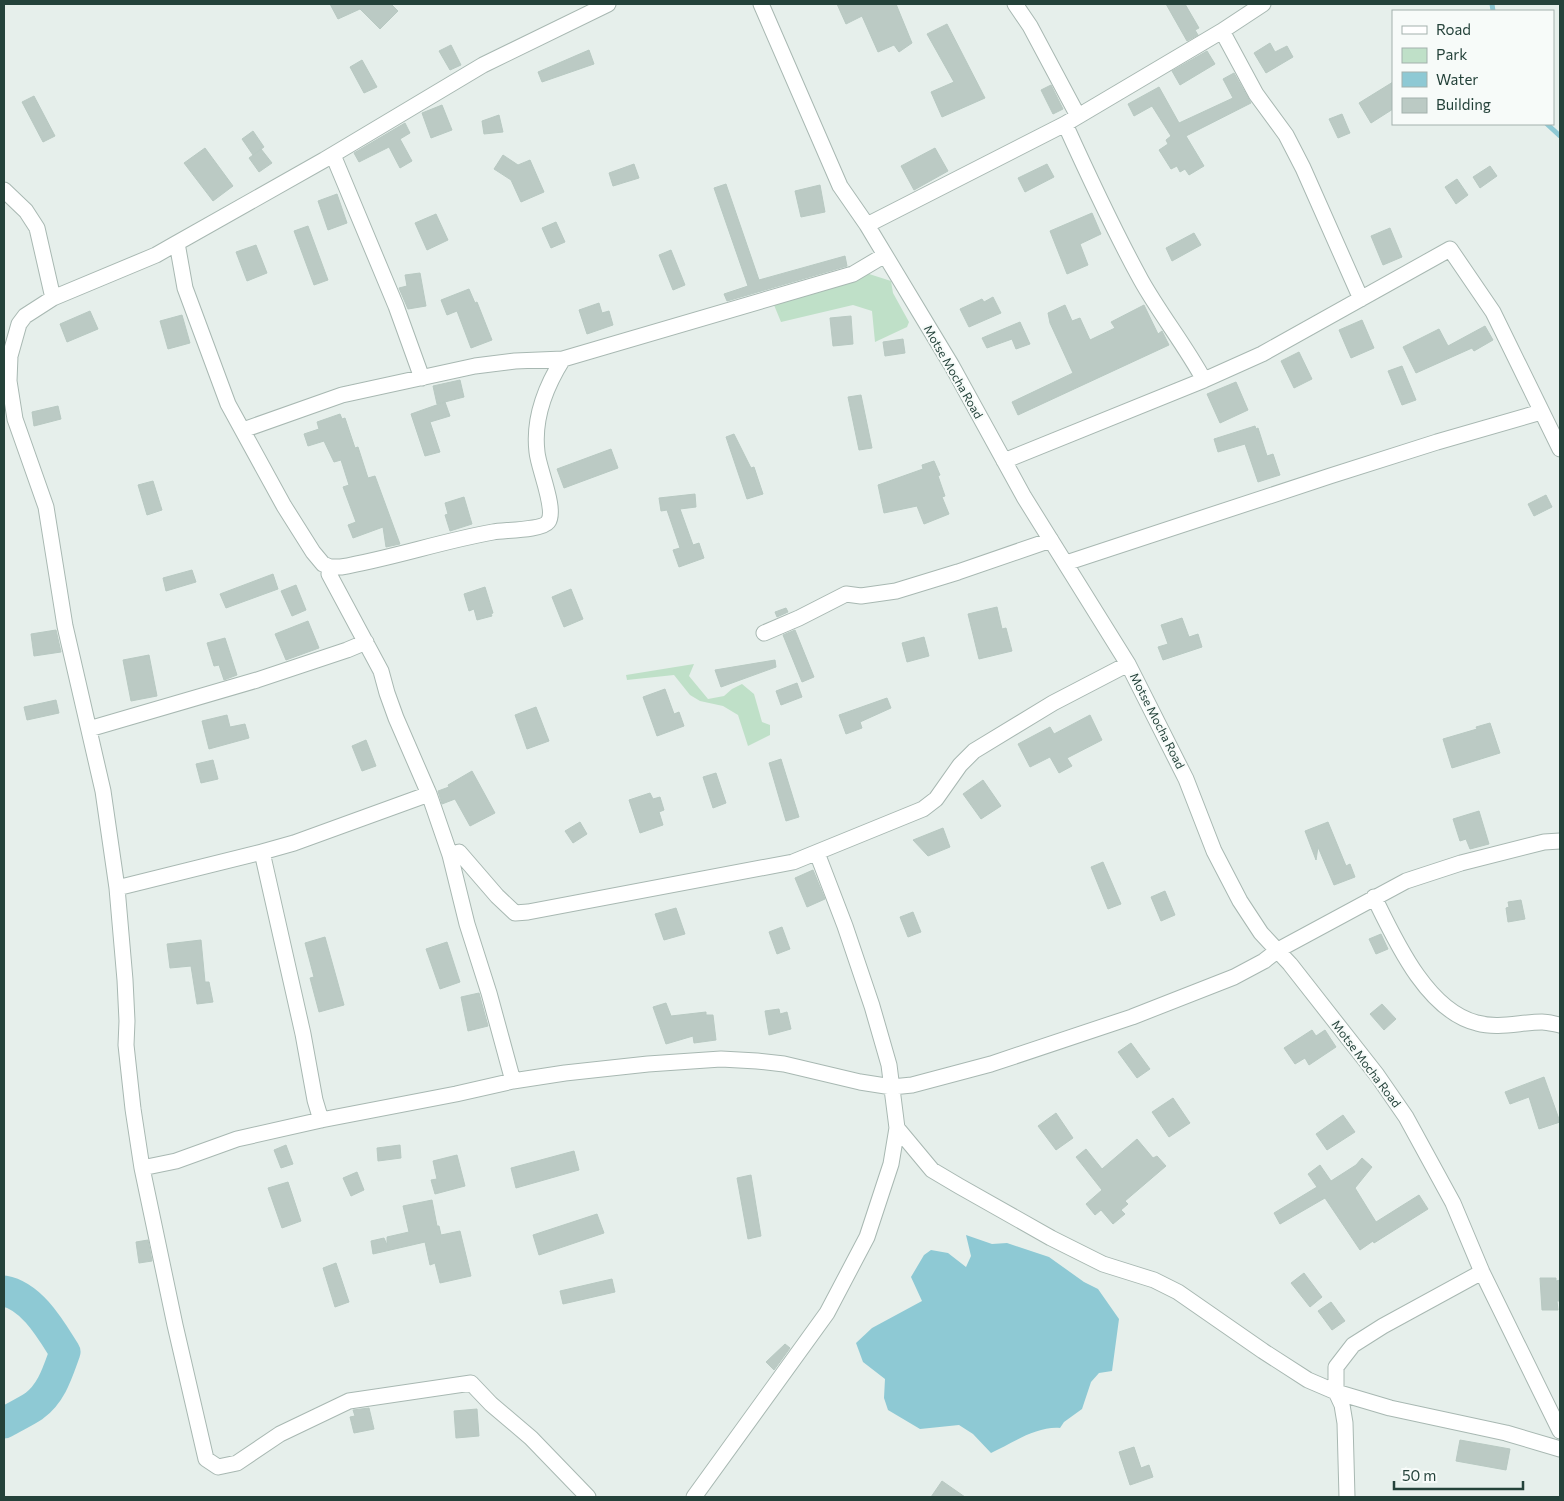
<svg xmlns="http://www.w3.org/2000/svg" width="1564" height="1501" font-family="Commissioner,sans-serif">
<rect width="100%" height="100%" fill="#e6efeb"/>
<!-- green -->
<path fill="#bfe0c8" d="M866 273 891 281 893 293 909 322 907 327 875 342 872 311 853 305 781 322 774 305Z
M694 664 689 676 708 699 724 696 732 689 742 684 754 694 762 722 770 725V735L748 746 738 715 723 706 700 701 690 695 674 675 627 680 626 675Z"/>
<!-- water -->
<path fill="#8ec9d4" d="M966 1235 992 1244 1007 1243 1049 1257 1084 1282 1098 1289 1119 1319 1112 1371 1099 1373 1091 1382 1082 1409 1064 1422 1060 1428C1037 1426 1012 1443 991 1453L973 1434 959 1425 920 1429 888 1410 884 1398 885 1379 863 1362 856 1343 872 1328 922 1301 911 1277 924 1255 931 1250 948 1253 966 1267 971 1256Z"/>
<g fill="none" stroke-linecap="round" stroke-linejoin="round">
<!-- stream -->
<path stroke="#8ec9d4" stroke-width="5" d="M1492 4 1493 11
M1547 124 1560 136"/>
<!-- river -->
<path stroke="#8ec9d4" stroke-width="31" d="M4 1291C32 1296 51 1330 65 1352 58 1371 52 1393 34 1406 25 1412 14 1417 4 1423"/>
</g>
<!-- building -->
<path fill="#bbcac4" stroke="#b8c9c2" d="M330 4H391L398 11 380 29 360 9 338 19Z
M837 4H896L912 43 899 52 894 45 878 52 862 16 846 24Z
M1166 4H1185L1199 28 1195 30 1198 35 1187 41Z
M947 24 985 98 942 117 931 92 954 82 927 34Z
M1270 43 1275 52 1287 46 1293 57 1266 73 1254 53Z
M451 45 461 65 450 70 439 51Z
M589 50 594 64 542 82 538 72Z
M1207 51 1215 64 1180 85 1172 71Z
M362 60 377 87 364 93 350 67Z
M1234 73 1251 103 1186 136 1204 166 1189 175 1185 169 1180 172 1177 166 1171 169 1159 150 1168 144 1166 140 1171 136 1152 106 1134 116 1128 104 1159 87 1179 123 1233 98 1223 79Z
M1393 82V109L1371 123 1359 103Z
M1051 85 1063 109 1053 114 1041 90Z
M34 96 55 136 43 142 22 102Z
M442 105 452 130 431 138 422 113Z
M1342 114 1350 133 1338 138 1329 119Z
M499 115 503 132 484 134 482 121Z
M405 123 410 133 400 139 412 161 400 168 389 147 359 162 354 153Z
M253 131 264 147 253 155 242 139Z
M205 148 233 186 213 201 184 163Z
M935 148 948 171 914 190 901 166Z
M261 149 272 163 259 172 249 158Z
M503 155 518 165 530 160 544 192 521 202 511 180 494 169Z
M634 164 639 178 613 186 609 173Z
M1047 164 1054 177 1025 192 1018 178Z
M1490 166 1497 176 1480 188 1473 177Z
M1457 179 1468 195 1456 204 1445 187Z
M726 184 759 280 845 256 847 266 727 301 724 294 748 286 714 188Z
M820 185 825 212 801 217 795 191Z
M337 194 347 223 328 230 318 201Z
M1092 213 1101 234 1080 244 1088 265 1067 274 1050 231Z
M436 214 448 240 427 250 415 223Z
M556 222 565 242 551 248 542 228Z
M308 226 328 280 314 285 294 231Z
M1390 228 1402 257 1383 265 1371 236Z
M1194 233 1201 245 1172 261 1166 248Z
M256 245 267 273 247 281 236 252Z
M671 250 685 285 673 290 659 255Z
M420 273 426 306 408 309 399 288 407 286 405 275Z
M469 289 475 303 477 302 492 340 471 348 457 311 447 315 441 300Z
M993 297 1001 313 969 327 960 309 982 299 984 302Z
M599 303 602 313 609 311 613 325 587 334 579 310Z
M1065 305 1072 321 1080 318 1090 340 1115 328 1111 322 1144 305 1158 334 1162 331 1169 345 1018 415 1012 402 1073 373 1050 323 1048 313Z
M90 311 98 329 67 342 60 324Z
M182 315 190 343 168 349 160 321Z
M851 316 853 344 833 346 830 318Z
M1362 320 1374 348 1351 358 1339 330Z
M1020 322 1030 344 1016 349 1012 339 987 348 982 338Z
M1485 326 1493 340 1474 351 1472 348 1416 373 1403 347 1439 329 1448 346Z
M903 339 905 353 885 356 883 342Z
M1299 352 1312 379 1294 388 1281 361Z
M1402 366 1416 400 1402 405 1388 371Z
M460 380 464 397 437 404 433 386Z
M1236 382 1248 410 1220 423 1207 394Z
M861 395 872 448 859 450 848 397Z
M445 402 450 416 430 422 440 452 425 456 411 414Z
M58 406 61 419 34 426 32 412Z
M340 414 342 419 345 418 355 448 358 447 368 478 375 476 400 544 386 547 383 527 353 538 348 525 356 522 343 487 349 485 341 460 334 462 324 441 308 446 304 434 319 429 317 422Z
M1255 426 1256 429 1258 428 1267 456 1273 454 1280 475 1258 482 1245 444 1218 452 1214 439Z
M734 434 751 468 754 467 763 494 747 499 726 437Z
M611 449 618 468 564 488 557 469Z
M934 461 940 475 938 476 945 496 942 497 949 514 924 524 917 506 884 513 878 485 923 469 922 465Z
M153 481 162 510 147 515 138 485Z
M695 494 696 507 680 509 693 545 699 543 704 558 679 567 673 550 680 548 667 510 661 511 659 498Z
M1546 495 1552 507 1534 516 1528 504Z
M464 497 472 524 450 531 445 515 448 514 445 503Z
M192 570 196 582 166 591 163 578Z
M273 574 278 589 226 608 220 594Z
M296 585 306 610 292 616 281 591Z
M485 587 493 613 491 614 492 616 477 620 474 609 469 611 464 594Z
M571 589 583 619 564 627 552 597Z
M997 607 1002 629 1006 628 1012 651 979 659 968 614Z
M786 608 788 612 777 617 775 612Z
M1182 618 1189 637 1198 634 1202 647 1163 660 1158 647 1168 644 1161 625Z
M308 621 319 648 286 660 275 634Z
M56 630 61 652 34 656 31 634Z
M795 630 814 677 802 682 783 635Z
M924 637 929 656 907 662 902 643Z
M225 638 237 675 224 680 219 665 214 666 207 643Z
M149 655 157 696 131 701 123 660Z
M775 660 776 667 721 687 715 670Z
M797 683 802 697 781 705 776 691Z
M665 689 674 714 679 712 684 726 657 736 643 697Z
M887 698 891 708 860 722 862 728 846 734 839 715Z
M56 700 59 713 27 720 24 707Z
M536 707 549 741 527 749 515 715Z
M227 715 230 727 245 724 249 738 209 749 202 721Z
M1090 715 1102 740 1067 758 1072 766 1059 773 1050 757 1030 767 1018 744 1050 727 1054 734Z
M1490 723 1500 753 1452 768 1443 739 1477 729 1476 727Z
M366 740 376 766 362 771 352 746Z
M781 759 799 817 786 821 769 763Z
M213 760 218 779 201 783 196 764Z
M472 771 495 813 470 826 455 799 442 804 438 791 449 787 448 785Z
M716 773 726 803 713 808 703 777Z
M983 780 1001 806 981 819 963 794Z
M650 793 653 799 660 797 664 810 659 812 663 825 640 833 629 800Z
M1479 811 1489 844 1470 849 1466 839 1460 841 1453 819Z
M580 822 587 834 573 843 565 831Z
M1328 822 1346 866 1350 864 1355 877 1334 885 1318 847 1316 860 1305 831Z
M943 828 950 847 928 856 913 840Z
M1103 862 1121 904 1108 909 1091 867Z
M813 870 825 899 807 907 795 878Z
M1165 891 1175 915 1161 921 1151 897Z
M1521 900 1525 919 1508 922 1506 908 1509 907 1508 902Z
M676 908 685 934 664 940 655 914Z
M913 912 921 932 908 937 900 917Z
M782 927 790 949 777 954 769 932Z
M1381 934 1388 949 1376 954 1369 939Z
M325 937 344 1005 319 1012 310 978 314 977 305 943Z
M201 940 205 982H209L213 1002 197 1004 191 966 170 968 167 944Z
M447 942 460 982 440 989 426 949Z
M479 993 488 1026 468 1031 461 997Z
M666 1003 671 1016 706 1012V1015H713L716 1040 694 1043 693 1036 666 1044 653 1007Z
M1382 1004 1396 1019 1384 1030 1370 1014Z
M779 1009 780 1014 787 1012 791 1029 769 1035 765 1011Z
M1312 1030 1316 1036 1325 1030 1336 1047 1309 1065 1305 1058 1295 1064 1284 1048Z
M1131 1043 1150 1069 1137 1078 1118 1052Z
M1544 1077 1560 1122 1539 1129 1529 1097 1510 1104 1505 1092Z
M1173 1098 1190 1123 1169 1137 1152 1112Z
M1056 1113 1073 1138 1056 1150 1038 1126Z
M1343 1115 1355 1132 1327 1150 1316 1134Z
M1137 1139 1153 1158 1157 1156 1166 1166 1125 1201 1128 1204 1121 1210 1125 1214 1113 1224 1101 1210 1095 1215 1086 1204 1102 1190 1076 1157 1086 1149 1102 1169Z
M286 1145 293 1164 281 1168 274 1150Z
M400 1145 401 1158 378 1161 377 1148Z
M574 1151 579 1170 516 1188 511 1168Z
M457 1155 465 1186 435 1194 431 1180 437 1179 433 1161Z
M1362 1158 1372 1167 1355 1188 1376 1222 1419 1195 1428 1209 1374 1243 1373 1241 1360 1250 1325 1198 1280 1224 1274 1213 1317 1187 1308 1174 1320 1165 1331 1181 1356 1165Z
M357 1172 364 1190 351 1196 343 1178Z
M751 1175 761 1236 748 1239 737 1178Z
M288 1182 301 1221 282 1228 268 1188Z
M432 1200 437 1226H439L441 1235 460 1231 471 1276 440 1283 435 1263 430 1265 425 1242 373 1254 371 1241 384 1238 387 1245V1237L409 1232 403 1206Z
M597 1214 604 1233 539 1255 533 1235Z
M148 1240 152 1261 139 1263 136 1242Z
M336 1263 349 1302 335 1307 323 1268Z
M1304 1273 1322 1297 1310 1307 1291 1283Z
M1540 1278H1556V1281L1560 1280V1301H1557L1558 1310H1542Z
M612 1279 615 1292 563 1304 560 1291Z
M1331 1302 1345 1321 1332 1330 1318 1311Z
M785 1344 790 1348 774 1370 766 1362Z
M369 1408 374 1429 354 1433 350 1417 355 1416 353 1410Z
M477 1409 479 1436 456 1438 454 1411Z
M1460 1440 1510 1449 1506 1470 1456 1461Z
M1134 1447 1141 1468 1149 1465 1153 1477 1130 1485 1119 1452Z
M942 1481 965 1497H931Z"/>
<g fill="none" stroke-linecap="round" stroke-linejoin="round">
<!-- street casing -->
<g stroke="#a8b8b2" stroke-width="17">
<path id="street" d="M608 4 483 65 324 160 177 243 185 288 228 404 284 506 313 552 323 564 330 567H341C393 558 442 541 493 532 505 530 542 530 548 522 557 510 538 467 537 452 533 419 546 386 563 359L853 274 885 255
M761 4 840 186 867 225 952 366 1024 497 1128 664 1186 779 1214 851 1240 901 1261 933 1290 964 1377 1075 1406 1117 1453 1203 1482 1272 1560 1431
M1015 4 1030 26 1078 116
M1222 31 1263 4
M1065 124C1089 177 1113 229 1141 280 1160 314 1185 345 1204 380
M333 155 396 306 422 378
M4 190 26 211 37 228 53 298
M867 225 1065 124 1222 31 1256 94 1286 135 1303 168 1361 299
M177 243 156 255 53 298 25 316 19 324 10 356 9 381 15 419 46 507 65 626 103 791 117 888 125 980 127 1021 126 1045 133 1109 142 1168 175 1325 206 1459 218 1467 237 1463 280 1434 349 1401 471 1383 491 1404 531 1438 588 1497
M243 430 342 395 475 366 515 361 563 359
M1004 461 1204 380 1262 354 1450 249 1493 312 1560 449
M1066 563 1330 476 1437 442 1541 412
M330 567 329 574 381 671 387 693 396 718 429 794 450 855 467 924 489 993 513 1081
M764 633 799 618 846 594 861 596 896 591 958 572 1051 540
M89 729 257 680 347 650 366 642
M450 855 459 852 497 896 515 913 528 912 793 862 923 809 936 799 960 765 974 751 1053 703 1128 664
M117 888 262 852
M1374 897C1395 940 1427 1011 1477 1023 1498 1029 1521 1022 1542 1022 1548 1022 1554 1024 1560 1025
M321 1120 315 1100 303 1034 262 852 294 843 429 794
M897 1128 932 1170 959 1186 1051 1238 1103 1264 1154 1280 1178 1292 1263 1351 1308 1380 1336 1392 1390 1408 1506 1433 1560 1449
M142 1168 176 1161 237 1139 321 1120 456 1094 513 1081 565 1073 648 1064 721 1059 757 1061 784 1064 860 1082 892 1087 912 1085 991 1064 1132 1017 1234 977 1264 961 1278 950 1406 881 1461 863 1544 842 1560 841
M694 1497 827 1313 867 1237 891 1164 897 1128 889 1065 872 1006 845 926 817 853
M1347 1497 1345 1423 1342 1405 1336 1392V1367L1353 1345 1383 1326 1482 1272"/>
</g>
<!-- street -->
<use href="#street" stroke="#fff" stroke-width="15"/>
</g>
<g text-anchor="middle" stroke-width="4" stroke-linejoin="round" paint-order="stroke">
<!-- street labels -->
<g font-size="12" fill="#24423a" stroke="#f7fbf9">
<text transform="translate(953 372) rotate(60)" y="4">Motse Mocha Road</text>
<text transform="translate(1157 721) rotate(63)" y="4">Motse Mocha Road</text>
<text transform="translate(1366 1064) rotate(53)" y="4">Motse Mocha Road</text>
</g>
</g>
<!-- border -->
<rect width="1564" height="1501" fill="none" stroke="#24423a" stroke-width="10"/>
<!-- legend -->
<rect x="1392" y="10" width="162" height="115" fill="#f7fbf9" stroke="#a3b1ad"/>
<rect x="1402" y="26" width="25" height="8" fill="#ffffff" stroke="#a3b1ad"/>
<text x="1436" y="35" font-size="15" fill="#24423a">Road</text>
<rect x="1402" y="48" width="25" height="15" fill="#bfe0c8" stroke="#a3b1ad"/>
<text x="1436" y="60" font-size="15" fill="#24423a">Park</text>
<rect x="1402" y="72" width="25" height="15" fill="#8ec9d4" stroke="#a3b1ad"/>
<text x="1436" y="85" font-size="15" fill="#24423a">Water</text>
<rect x="1402" y="98" width="25" height="15" fill="#bbcac4" stroke="#a3b1ad"/>
<text x="1436" y="110" font-size="15" fill="#24423a">Building</text>
<!-- scale -->
<path d="M1394 1481v8h129v-8" fill="none" stroke="#24423a" stroke-width="2.5"/>
<text x="1402" y="1481" font-size="15" fill="#24423a" stroke="#f7fbf9" stroke-width="4" paint-order="stroke">50 m</text>
</svg>
